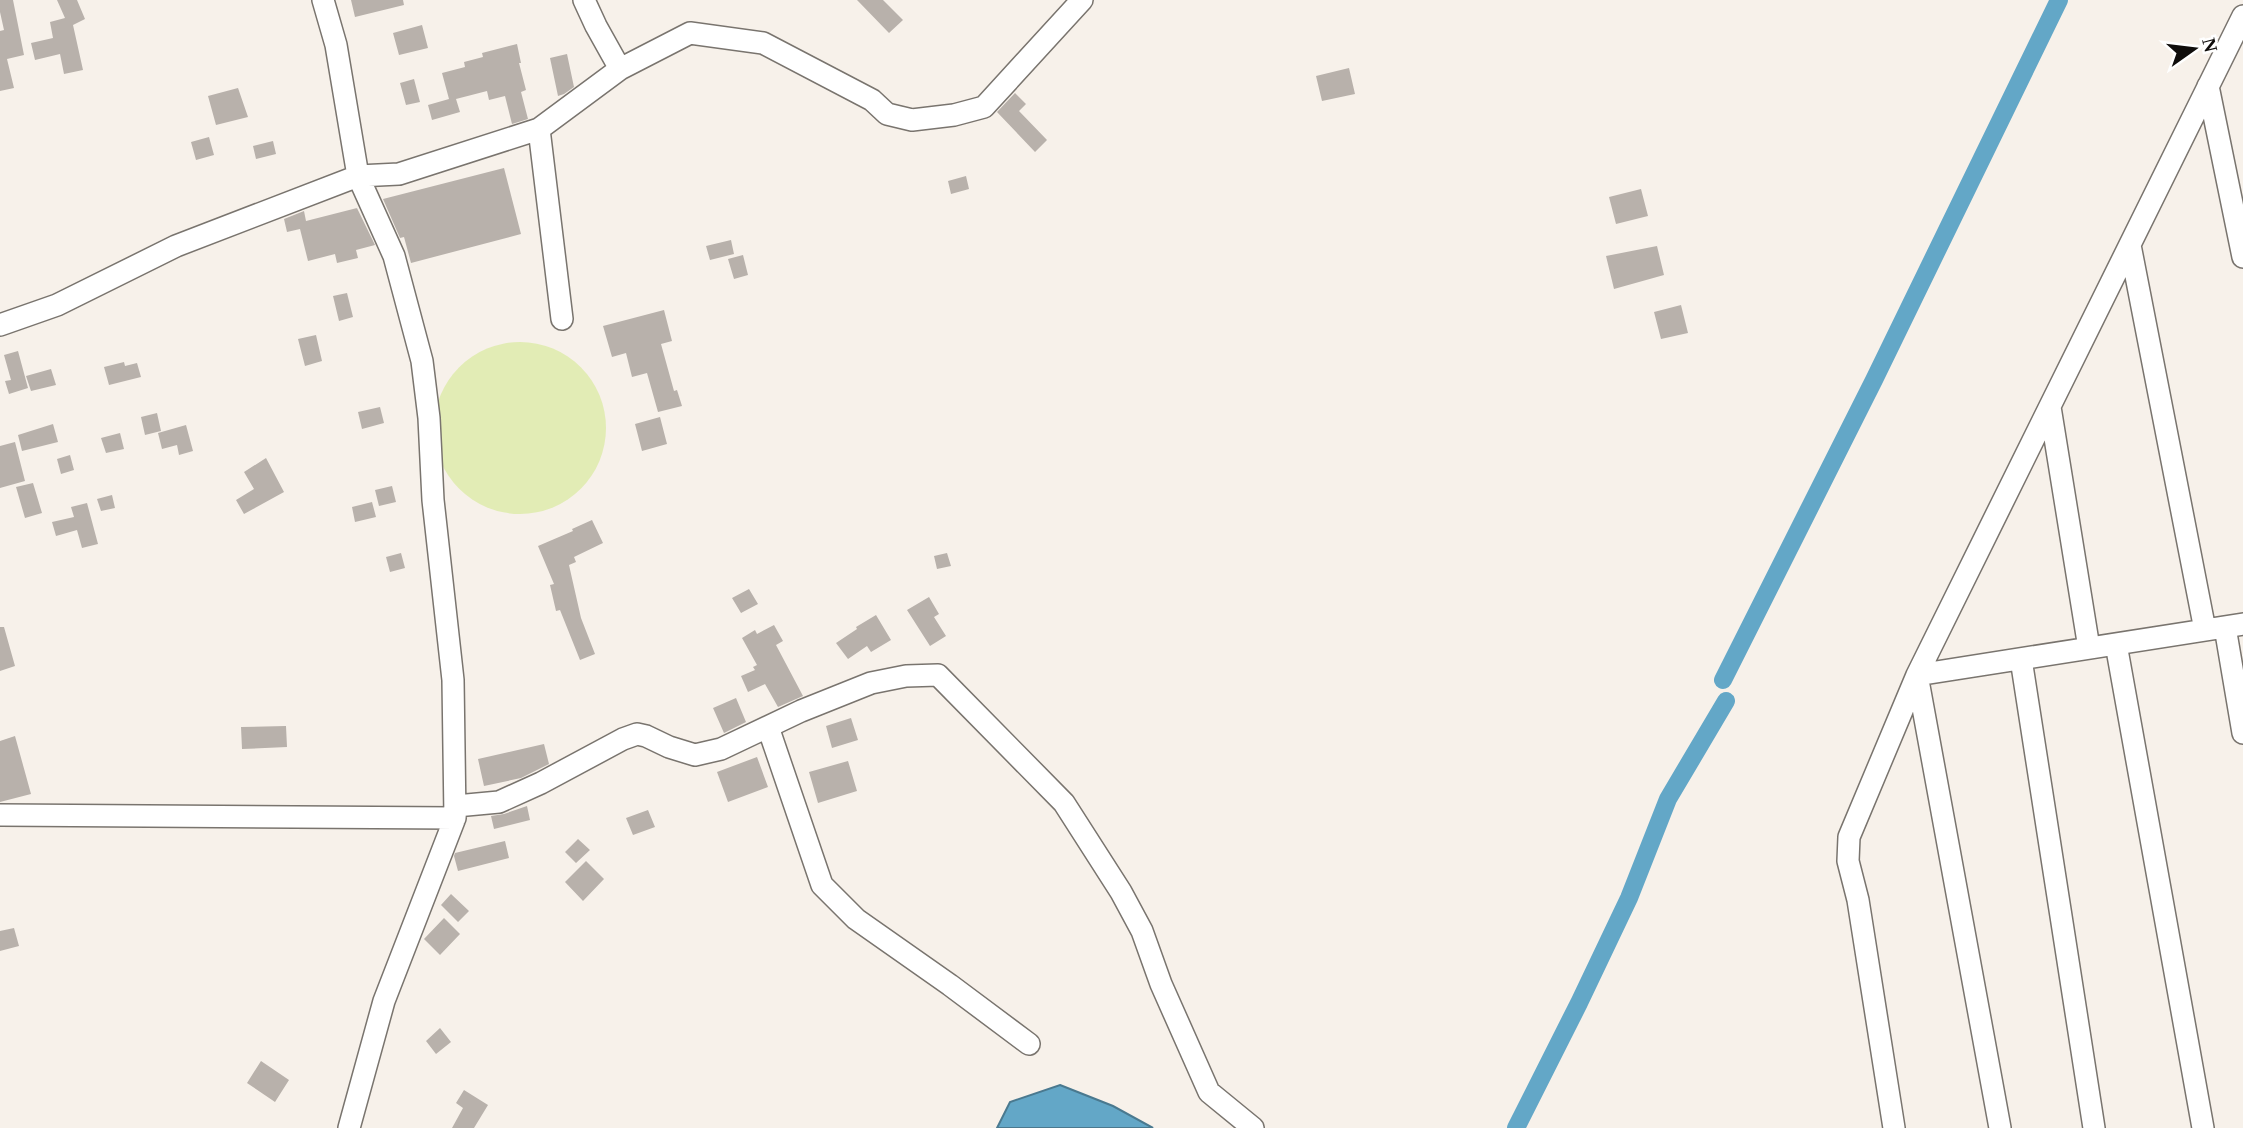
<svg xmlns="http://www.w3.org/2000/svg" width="2243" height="1128" font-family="'Times New Roman',serif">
<rect width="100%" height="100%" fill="#f7f1ea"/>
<!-- green -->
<path fill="#e2ecb5" d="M434 428a86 86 0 1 1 172 0a86 86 0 1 1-172 0Z"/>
<!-- water -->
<path fill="#63a7c7" stroke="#4a798f" stroke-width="2" d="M1060 1085 1113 1106 1153 1128H997L1010 1102Z"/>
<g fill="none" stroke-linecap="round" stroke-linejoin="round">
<!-- canal -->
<path stroke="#63a7c7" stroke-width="18" d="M1723 680 1874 380 2059 0
M1516 1128 1579 1003 1629 898 1668 799 1726 701"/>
</g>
<!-- building -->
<path fill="#b8b1ab" d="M0 0H13L24 55 7 59 14 88 0 91V31L4 30 0 12Z
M57 0H77L85 19 73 25 83 70 64 74 60 54 35 60 31 43 53 38 50 22 65 18Z
M351 0H403L404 5 355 17Z
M857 0H883L903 20 889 33Z
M422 25 428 48 399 55 393 33Z
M517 44 521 63H519L526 90 521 92 528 119 512 124 505 96 489 100 487 91 456 99 460 112 432 120 428 105 449 99 442 73 465 67 464 62 483 57 482 53Z
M567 54 574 87 564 94 558 96 550 58Z
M1349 68 1355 94 1322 101 1316 76Z
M414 79 420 102 406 105 400 83Z
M238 88 248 117 216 125 208 96Z
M1015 93 1026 104 1019 111 1047 140 1035 152 997 112Z
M209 137 214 155 196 160 191 142Z
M273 141 276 154 256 159 253 146Z
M504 168 521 234 411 263 404 237 400 238 383 199Z
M966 176 969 189 951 194 948 181Z
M1641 189 1648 216 1616 224 1609 197Z
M356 206 375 245 356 250 358 258 337 263 335 254 308 261 300 229 287 232 284 219 304 211 306 221 357 208Z
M731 240 734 254 710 260 706 246Z
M1657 246 1664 275 1614 289 1606 256Z
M743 255 748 275 734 279 728 259Z
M347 293 353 317 339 321 333 296Z
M1681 305 1688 333 1661 339 1654 312Z
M664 310 672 341 661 344 674 391 677 390 682 406 658 412 647 373 632 377 626 353 612 357 603 326Z
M316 335 322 361 305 366 298 339Z
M18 351 28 388 9 394 5 381 11 380 4 355Z
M124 362 125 366 137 363 141 377 109 385 104 367Z
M51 369 56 385 31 391 26 376Z
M380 407 384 423 362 429 358 412Z
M157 413 161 431 145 435 141 417Z
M660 417 667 444 642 451 635 424Z
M53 424 58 442 22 451 18 435Z
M186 425 193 451 179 455 177 445 162 449 158 433Z
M120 433 124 449 106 453 101 438Z
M15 442 25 481 0 488V446Z
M70 455 74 470 61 474 57 459Z
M266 458 284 492 244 514 236 500 254 489 244 472Z
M33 483 42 513 25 518 16 487Z
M392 486 396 502 379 506 375 490Z
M112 495 115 508 101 511 97 499Z
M372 502 376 517 355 522 352 507Z
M87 503 98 544 82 548 77 530 56 536 52 522 74 517 71 507Z
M592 520 603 543 574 557 576 562 569 565 581 618 595 654 580 660 560 610 556 611 550 585 554 584 538 546 573 531 572 529Z
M401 553 405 568 390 572 386 557Z
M947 553 951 566 937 569 934 556Z
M749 589 758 604 741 613 732 598Z
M929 597 939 614 934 617 946 636 930 646 907 610Z
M876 615 891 640 871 652 867 646 848 659 836 643 857 629 856 627Z
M774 625 783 641 776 645 803 696 778 707 765 684 748 692 741 676 755 670 753 667 757 665 742 638 755 630 757 634Z
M0 627H4L15 666 0 671Z
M736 698 746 722 724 733 713 708Z
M851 718 858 740 832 748 826 726Z
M286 726 287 747 242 749 241 727Z
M15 736 31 794 0 802V741Z
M544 744 549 764 521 778 484 786 478 759Z
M757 757 768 787 728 802 717 772Z
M848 761 857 791 818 803 809 772Z
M527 806 530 820 494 829 491 816 504 814Z
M648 810 655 827 633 835 626 818Z
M578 839 590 850 576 863 565 852Z
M505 841 509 858 458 871 454 856 455 853Z
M586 861 604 879 583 901 565 882Z
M451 894 469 911 458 922 441 905Z
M444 918 460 934 440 955 424 939Z
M14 928 19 946 0 951V931Z
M440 1028 451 1042 436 1054 426 1041Z
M261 1061 289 1080 275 1102 247 1083Z
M464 1090 488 1105 474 1128H452L463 1108 456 1103Z"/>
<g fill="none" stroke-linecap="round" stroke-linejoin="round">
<!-- street casing -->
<g stroke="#79746e" stroke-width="24">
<path id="street" d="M323 0 336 45 358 176 399 174 539 129 620 69 690 33 763 43 872 100 887 114 912 120 954 115 984 107 1082 0
M584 0 596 26 620 69
M2208 86 2243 257
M539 129 562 319
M2130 245 2205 630
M0 325 57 305 176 246 358 176 394 256 422 361 429 418 433 500 453 680 455 818 384 1001 349 1128
M2050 407 2089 648
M2225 627 2243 733
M2116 644 2203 1128
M2021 659 2094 1128
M1917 675 2000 1128
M1917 675 2243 624
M768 727 822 885 856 919 950 985 1029 1044
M0 815 455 818 456 806 499 802 541 783 623 739 637 734 646 736 669 747 695 755 721 749 801 711 871 683 906 676 938 675 1064 803 1121 892 1142 931 1161 984 1209 1092 1253 1128
M1894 1128 1858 900 1848 861 1849 837 1917 675 2243 16"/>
</g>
<!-- street -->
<use href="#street" stroke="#fff" stroke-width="21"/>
</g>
<!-- north arrow -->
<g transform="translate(2194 49) rotate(76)" stroke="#ffffff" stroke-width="5" paint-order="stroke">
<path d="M0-5L12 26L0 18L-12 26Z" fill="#0f0d0b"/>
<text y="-10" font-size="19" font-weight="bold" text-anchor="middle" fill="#0f0d0b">N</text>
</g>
</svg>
